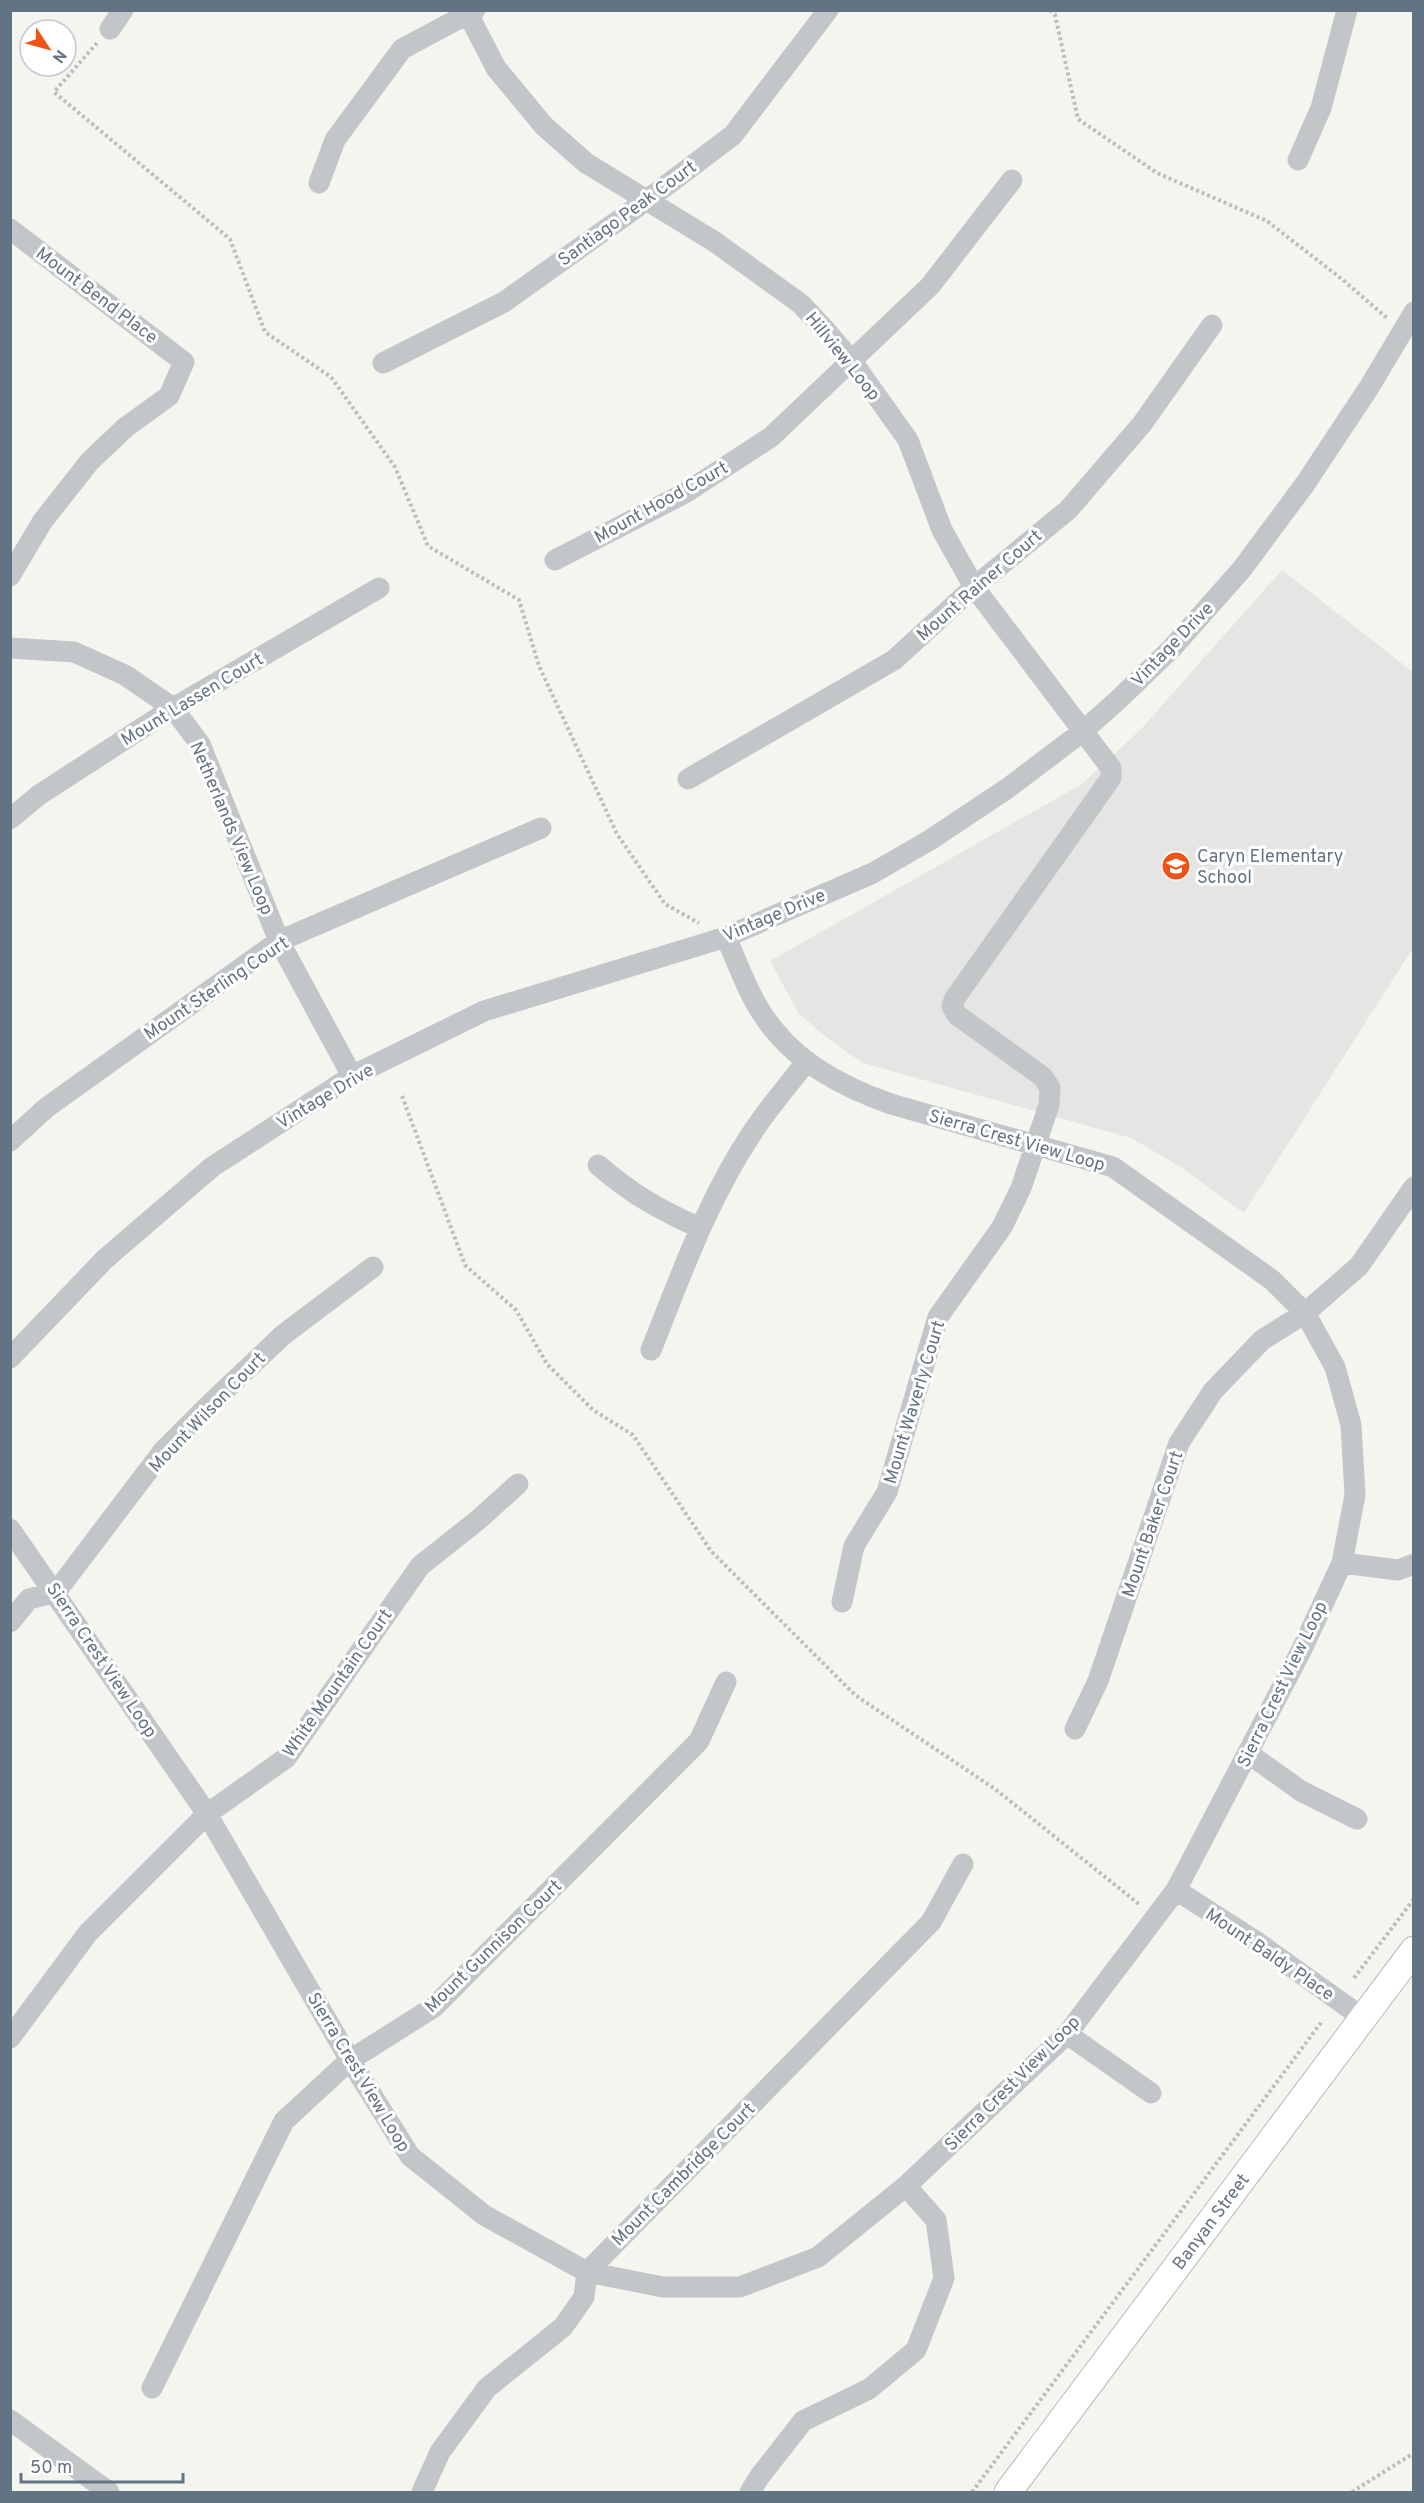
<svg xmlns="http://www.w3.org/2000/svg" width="1424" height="2503" font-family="Overpass,sans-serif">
<rect width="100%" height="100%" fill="#f5f5f0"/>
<!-- built -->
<path fill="#e5e6e4" d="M1282 570 1413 672V948L1244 1213 1179 1166 1131 1138 863 1063 830 1040 799 1014 770 961 1082 784 1141 729Z"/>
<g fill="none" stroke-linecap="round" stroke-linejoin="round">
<!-- major casing -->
<g stroke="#b5b9bd" stroke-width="29">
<g id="major">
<path id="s1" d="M1008 2492 1414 1950"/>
</g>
</g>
<!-- path -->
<path stroke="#bbbec0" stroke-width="4" stroke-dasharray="3 3" stroke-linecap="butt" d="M1050 10 1055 15 1078 119 1157 173 1267 221 1343 280 1387 318
M97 43 54 92 230 239 265 332 331 377 395 467 428 546 519 600 539 666 617 834 665 904 699 923
M402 1096 465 1265 516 1310 547 1364 593 1410 633 1435 711 1551 855 1695 995 1789 1139 1904
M1354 1978 1414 1899
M972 2492 1323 2020
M1352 2492 1414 2453"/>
<!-- minor -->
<path stroke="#c2c6c9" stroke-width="21" d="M466 10 496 68 544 126 586 163 715 242 801 304 828 333 851 360 908 440 942 530 974 587 1111 768V778L955 998 952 1006 957 1015 1043 1077 1050 1088 1049 1105 1021 1188 1002 1227 938 1317 887 1492 854 1546 842 1602
M110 29 123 10
M1298 160 1321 108 1347 10
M319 183 335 140 402 49 475 10
M10 229 184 362 169 396 126 427 90 461 42 522 10 576
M383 363 504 302 647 200 733 135 828 10
M555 560 685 493 771 437 930 286 1012 180
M10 648 74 652 125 675 173 708 200 744 279 941 352 1076
M688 779 894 660 974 587 1068 510 1142 424 1212 325
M10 819 39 795 173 708 379 588
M10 1141 46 1108 279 941 541 828
M598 1165C633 1195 658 1209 700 1228
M651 1350C681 1275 708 1198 754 1130 770 1106 789 1084 807 1061
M10 1358 105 1259 212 1167 352 1076 484 1011 726 937 873 873 930 840 1008 788 1082 732 1118 700 1172 648 1242 569 1305 484 1370 386 1414 312
M10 1529 207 1814 350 2060 410 2156 484 2215 587 2272 663 2287H740L818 2257 906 2186 1067 2034 1176 1890 1301 1651 1342 1563 1355 1495 1351 1425 1335 1367 1305 1313 1272 1280 1113 1167 891 1104C848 1089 804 1067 775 1031 752 1005 740 969 726 937
M1342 1563 1398 1570 1414 1564
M10 1622 29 1599 56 1592 163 1451 208 1406 283 1335 373 1267
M1075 1729 1098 1681 1179 1443 1213 1391 1262 1340 1305 1313 1359 1266 1414 1187
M1249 1754 1301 1791 1357 1819
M1176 1890 1257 1942 1363 2018
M1067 2034 1151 2093
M10 2038 88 1933 207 1814 286 1758 420 1566 478 1520 518 1484
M152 2388 284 2121 350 2060 434 2007 699 1741 726 1682
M10 2420 109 2492
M422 2492 440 2452 487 2388 563 2327 584 2297 587 2272 931 1922 963 1864
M750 2492 760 2476 803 2421 869 2389 916 2350 944 2278 936 2220 906 2186"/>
<!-- major -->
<use href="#major" stroke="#fff" stroke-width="27"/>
</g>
<!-- icons -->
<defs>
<g id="school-disc" transform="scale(1.5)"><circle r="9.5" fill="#ee5318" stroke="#fff"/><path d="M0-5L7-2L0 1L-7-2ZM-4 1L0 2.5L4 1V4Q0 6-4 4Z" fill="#fff"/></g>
</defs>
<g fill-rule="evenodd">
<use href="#school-disc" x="1176" y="866"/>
</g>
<g text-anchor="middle" stroke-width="6" stroke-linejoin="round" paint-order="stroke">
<!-- street labels -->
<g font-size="18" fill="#627384" stroke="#fff">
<text transform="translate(627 213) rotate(-36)" y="6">Santiago Peak Court</text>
<text transform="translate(97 295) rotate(37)" y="6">Mount Bend Place</text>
<text transform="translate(843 356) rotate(51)" y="6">Hillview Loop</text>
<text transform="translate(661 502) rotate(-29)" y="6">Mount Hood Court</text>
<text transform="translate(979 585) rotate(-41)" y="6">Mount Rainer Court</text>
<text transform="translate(1172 644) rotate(-46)" y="6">Vintage Drive</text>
<text transform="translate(192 699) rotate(-31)" y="6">Mount Lassen Court</text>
<text transform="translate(232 828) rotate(67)" y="6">Netherlands View Loop</text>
<text transform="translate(774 915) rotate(-23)" y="6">Vintage Drive</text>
<text transform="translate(216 988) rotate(-34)" y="6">Mount Sterling Court</text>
<text transform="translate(325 1096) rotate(-31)" y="6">Vintage Drive</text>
<text transform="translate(1017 1140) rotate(16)" y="6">Sierra Crest View Loop</text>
<text transform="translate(914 1402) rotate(-73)" y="6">Mount Waverly Court</text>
<text transform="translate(207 1412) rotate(-46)" y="6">Mount Wilson Court</text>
<text transform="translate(1152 1524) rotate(-71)" y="6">Mount Baker Court</text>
<text transform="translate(102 1660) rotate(56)" y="6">Sierra Crest View Loop</text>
<text transform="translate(337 1683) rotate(-55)" y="6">White Mountain Court</text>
<text transform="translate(1282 1684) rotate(-64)" y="6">Sierra Crest View Loop</text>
<text transform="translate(493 1946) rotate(-44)" y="6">Mount Gunnison Court</text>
<text transform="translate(1270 1954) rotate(34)" y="6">Mount Baldy Place</text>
<text transform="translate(359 2072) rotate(59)" y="6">Sierra Crest View Loop</text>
<text transform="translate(1012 2083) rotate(-45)" y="6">Sierra Crest View Loop</text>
<text transform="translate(683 2174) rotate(-45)" y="6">Mount Cambridge Court</text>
<text dy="6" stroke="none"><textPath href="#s1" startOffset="338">Banyan Street</textPath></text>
</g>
<!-- poi labels -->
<g font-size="18" fill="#627384" stroke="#fff" text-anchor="start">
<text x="1197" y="862">Caryn Elementary<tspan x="1197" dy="21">School</tspan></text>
</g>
</g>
<!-- border -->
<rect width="1424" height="2503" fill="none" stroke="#627384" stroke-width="24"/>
<!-- north arrow -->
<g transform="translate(48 48) rotate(126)"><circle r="28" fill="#ffffff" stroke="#c0c7ce" stroke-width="1.5"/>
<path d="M0-4.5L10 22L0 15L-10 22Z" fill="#ee5318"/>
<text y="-9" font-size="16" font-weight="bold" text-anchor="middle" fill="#627384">N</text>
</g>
<!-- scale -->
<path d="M21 2473v9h162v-9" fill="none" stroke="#627384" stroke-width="3"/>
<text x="30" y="2473" font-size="18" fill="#627384" stroke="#ffffff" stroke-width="4.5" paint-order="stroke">50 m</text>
</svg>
